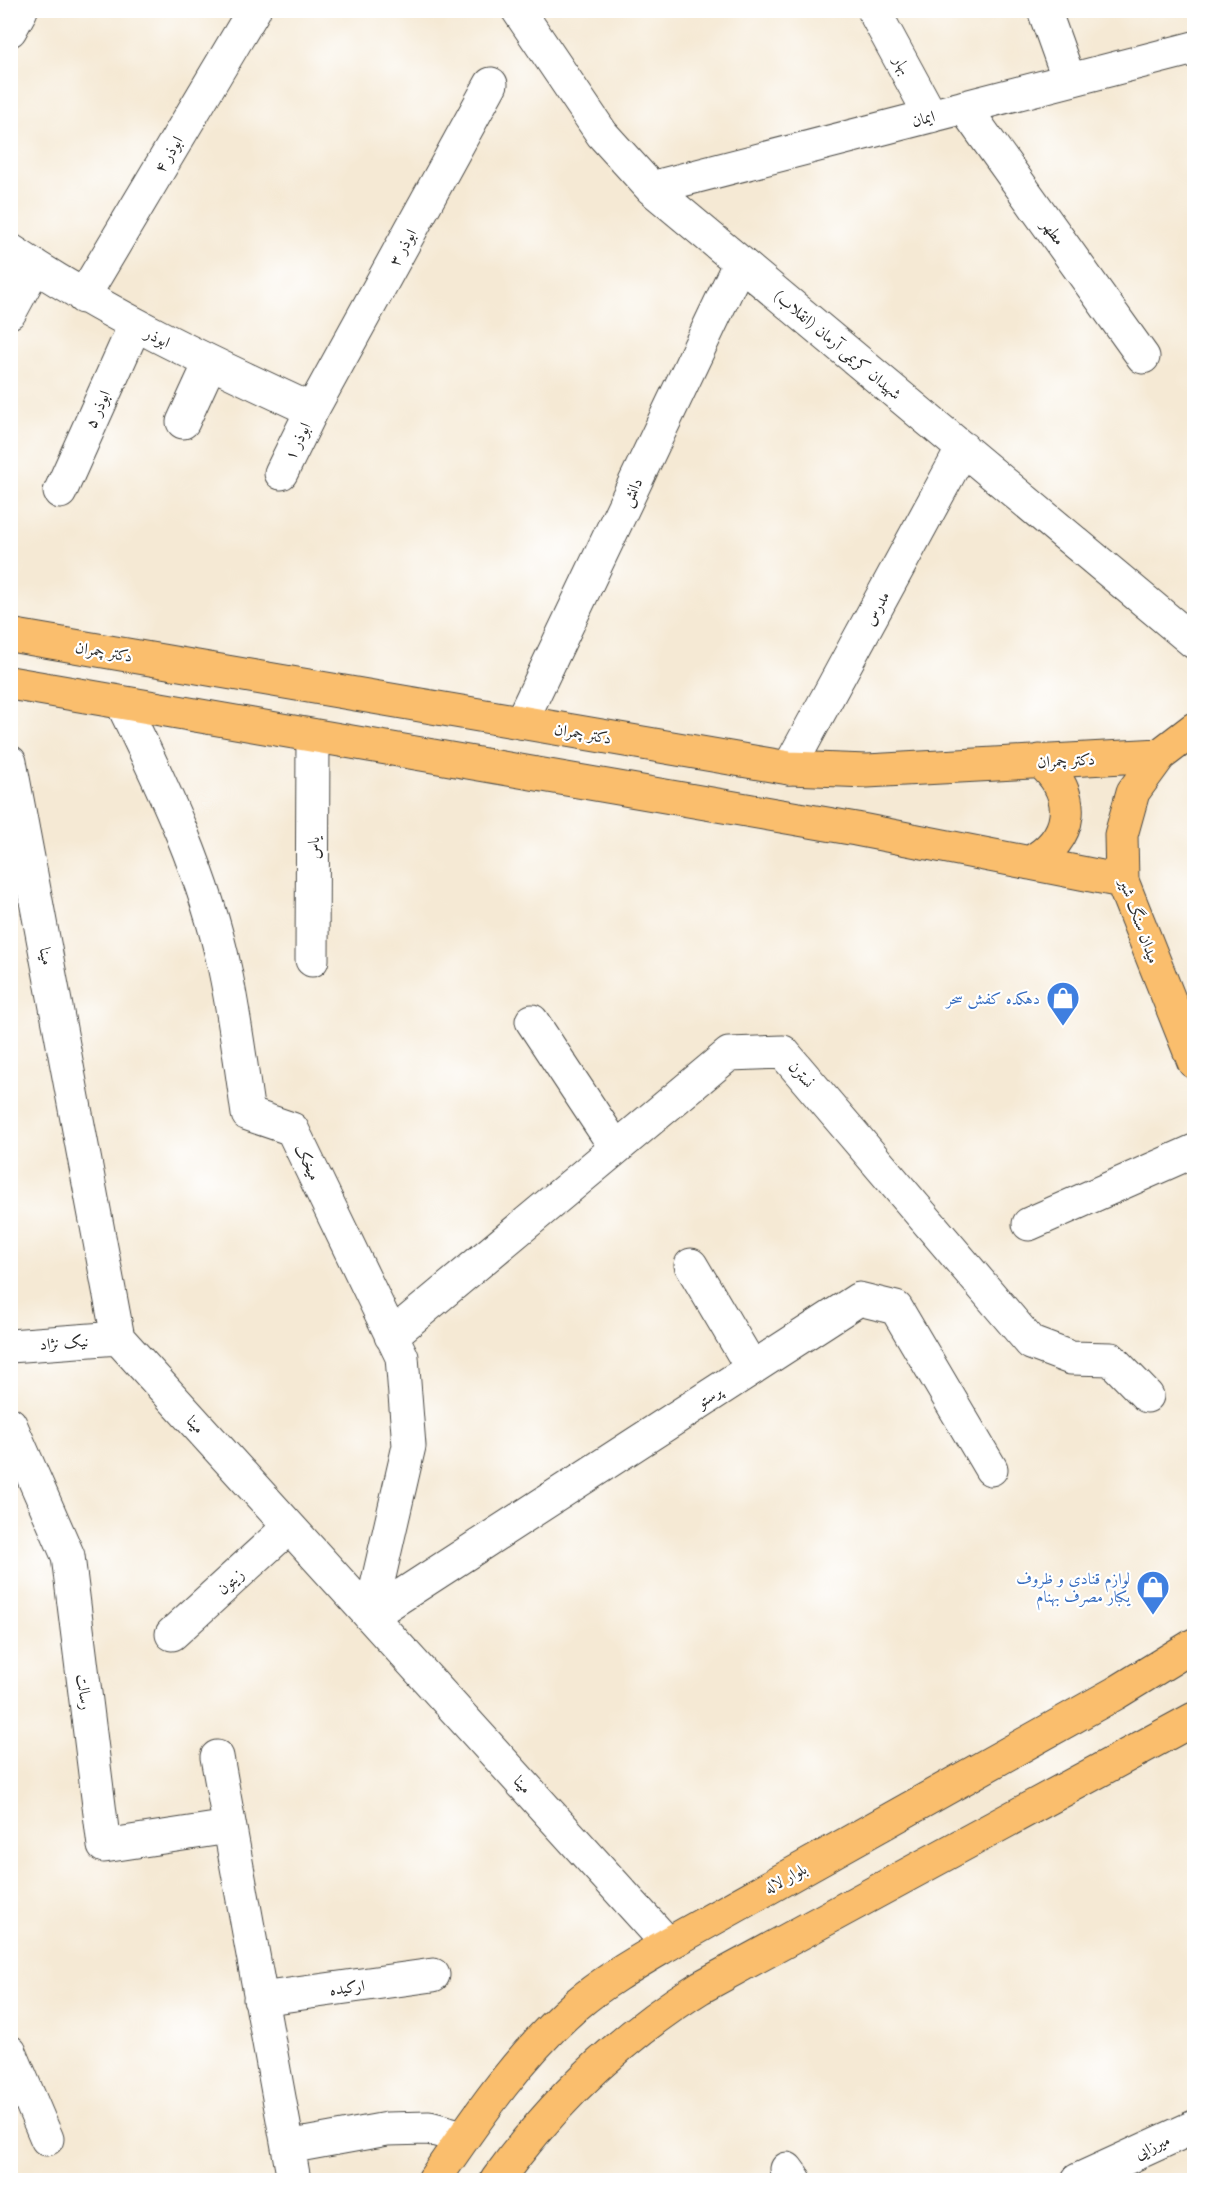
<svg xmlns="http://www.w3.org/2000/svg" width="1205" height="2191" font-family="'Old Standard TT',Amiri,serif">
<rect width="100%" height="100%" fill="#fff"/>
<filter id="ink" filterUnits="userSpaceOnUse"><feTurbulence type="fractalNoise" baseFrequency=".0167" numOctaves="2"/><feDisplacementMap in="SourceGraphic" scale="12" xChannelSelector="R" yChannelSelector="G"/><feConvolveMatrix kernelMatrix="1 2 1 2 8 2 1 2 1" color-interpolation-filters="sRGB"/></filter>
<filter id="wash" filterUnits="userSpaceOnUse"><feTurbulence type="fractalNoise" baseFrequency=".008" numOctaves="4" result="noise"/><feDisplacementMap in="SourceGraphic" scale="24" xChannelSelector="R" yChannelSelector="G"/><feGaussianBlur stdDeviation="1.35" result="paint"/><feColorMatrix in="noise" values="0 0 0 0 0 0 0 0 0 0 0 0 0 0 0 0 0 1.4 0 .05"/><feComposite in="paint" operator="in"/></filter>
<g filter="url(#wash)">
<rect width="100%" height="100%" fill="#f5e9d4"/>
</g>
<g filter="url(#ink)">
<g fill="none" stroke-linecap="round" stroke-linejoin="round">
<!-- minor casing -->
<g stroke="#494844" stroke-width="35">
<path id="minor" d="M518 10 602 134 651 188 1194 642
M1044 10 1069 80
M875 13 931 116
M10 30 21 10
M964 107 1143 357
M651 188 1194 48
M10 250C106 314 208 362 312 410
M83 297 254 10
M10 312 35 266
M183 422 210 363
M281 473 312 410 491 84
M60 492 135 325
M122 703C164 789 205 875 225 970 235 1017 241 1066 248 1114L292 1129 402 1357 409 1446 370 1616
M521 722 740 262
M10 762 118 1338 668 1944
M789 768 963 448
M312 960 313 736
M532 1021 616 1148
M1029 1224 1194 1151
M691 1265 752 1368
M391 1336 729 1054 783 1052 1031 1343 1071 1358 1111 1359 1147 1396
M10 1346 118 1338
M10 1424 68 1556 104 1846 229 1827
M370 1616 859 1299 896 1308 991 1469
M172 1634 289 1527
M217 1757 294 2180
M260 1999 433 1975
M10 2052 47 2139
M288 2147 387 2129 429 2128 463 2137
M787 2169 795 2180
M1078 2180 1194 2127"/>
</g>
<!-- major casing -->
<g stroke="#494844" stroke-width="35">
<path id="major" d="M10 635 789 768 867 771 1160 755
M10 683 856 829 1122 881
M1194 729 1160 755 1133 792 1121 835 1122 881 1194 1062
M1029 863C1074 839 1079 795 1040 761
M434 2180C476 2119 519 2055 576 2005 604 1981 636 1963 668 1944L1116 1693 1194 1645
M497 2180C553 2102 619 2038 701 1987L1194 1719"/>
</g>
<!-- minor -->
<use href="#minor" stroke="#fff" stroke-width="33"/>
<!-- major -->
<use href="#major" stroke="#fabe6d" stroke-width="33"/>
</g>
</g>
<!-- icons -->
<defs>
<g id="shop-pin" transform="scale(1.725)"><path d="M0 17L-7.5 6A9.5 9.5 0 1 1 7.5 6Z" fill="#3f7fe0" stroke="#fff"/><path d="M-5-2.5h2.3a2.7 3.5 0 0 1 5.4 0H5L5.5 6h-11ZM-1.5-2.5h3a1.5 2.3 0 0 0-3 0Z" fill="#fff"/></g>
</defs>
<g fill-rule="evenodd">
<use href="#shop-pin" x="1063" y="998"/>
<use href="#shop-pin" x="1153" y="1587"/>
</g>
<g text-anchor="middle" stroke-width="4.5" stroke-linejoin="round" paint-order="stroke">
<!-- street labels -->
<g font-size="16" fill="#2b2b2b" stroke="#fff">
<text transform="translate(903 65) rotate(62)" y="6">بهار</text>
<text transform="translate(923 118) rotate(-14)" y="6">ایمان</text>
<text transform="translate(168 154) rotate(-59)" y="6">ابوذر ۴</text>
<text transform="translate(1054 232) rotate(54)" y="6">مطهر</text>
<text transform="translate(402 247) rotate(-61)" y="6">ابوذر ۳</text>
<text transform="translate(158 337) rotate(27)" y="6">ابوذر</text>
<text transform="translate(838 344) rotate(40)" y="6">شهیدان کریمی آرمان (انقلاب)</text>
<text transform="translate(97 409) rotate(-66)" y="6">ابوذر ۵</text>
<text transform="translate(297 441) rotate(-64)" y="6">ابوذر ۱</text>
<text transform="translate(631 492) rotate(-65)" y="6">دانش</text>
<text transform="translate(876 608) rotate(-61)" y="6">مدرس</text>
<text transform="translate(104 651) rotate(10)" y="6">دکتر چمران</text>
<text transform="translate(583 733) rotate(10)" y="6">دکتر چمران</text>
<text transform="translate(1066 760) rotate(-3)" y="6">دکتر چمران</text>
<text transform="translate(313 848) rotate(-90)" y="6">یاس</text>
<text transform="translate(1140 921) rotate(70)" y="6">میدان سنگ شیر</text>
<text transform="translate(47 956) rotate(79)" y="6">مینا</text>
<text transform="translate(802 1074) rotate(49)" y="6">نسترن</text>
<text transform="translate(308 1162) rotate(64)" y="6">میخک</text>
<text transform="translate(64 1342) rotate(-4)" y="6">نیک نژاد</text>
<text transform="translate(709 1396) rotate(-33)" y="6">پرستو</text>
<text transform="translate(196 1424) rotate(48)" y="6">مینا</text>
<text transform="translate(230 1581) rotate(-42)" y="6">زیتون</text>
<text transform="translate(85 1692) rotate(83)" y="6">رسالت</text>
<text transform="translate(523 1784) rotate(48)" y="6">مینا</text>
<text transform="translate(785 1878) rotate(-29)" y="6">بلوار لاله</text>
<text transform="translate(347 1987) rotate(-8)" y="6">ارکیده</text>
<text transform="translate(1152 2146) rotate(-25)" y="6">میرزایی</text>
</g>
<!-- shop labels -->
<g font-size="16" fill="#366cbe" stroke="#fff" text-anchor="end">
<text x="1040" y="1004">دهکده کفش سحر</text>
<text x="1130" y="1584">لوازم قنادی و ظروف<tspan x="1130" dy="18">یکبار مصرف بهنام</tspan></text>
</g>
</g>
<!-- margin -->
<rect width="1205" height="2191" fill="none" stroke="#fff" stroke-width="36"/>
</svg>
